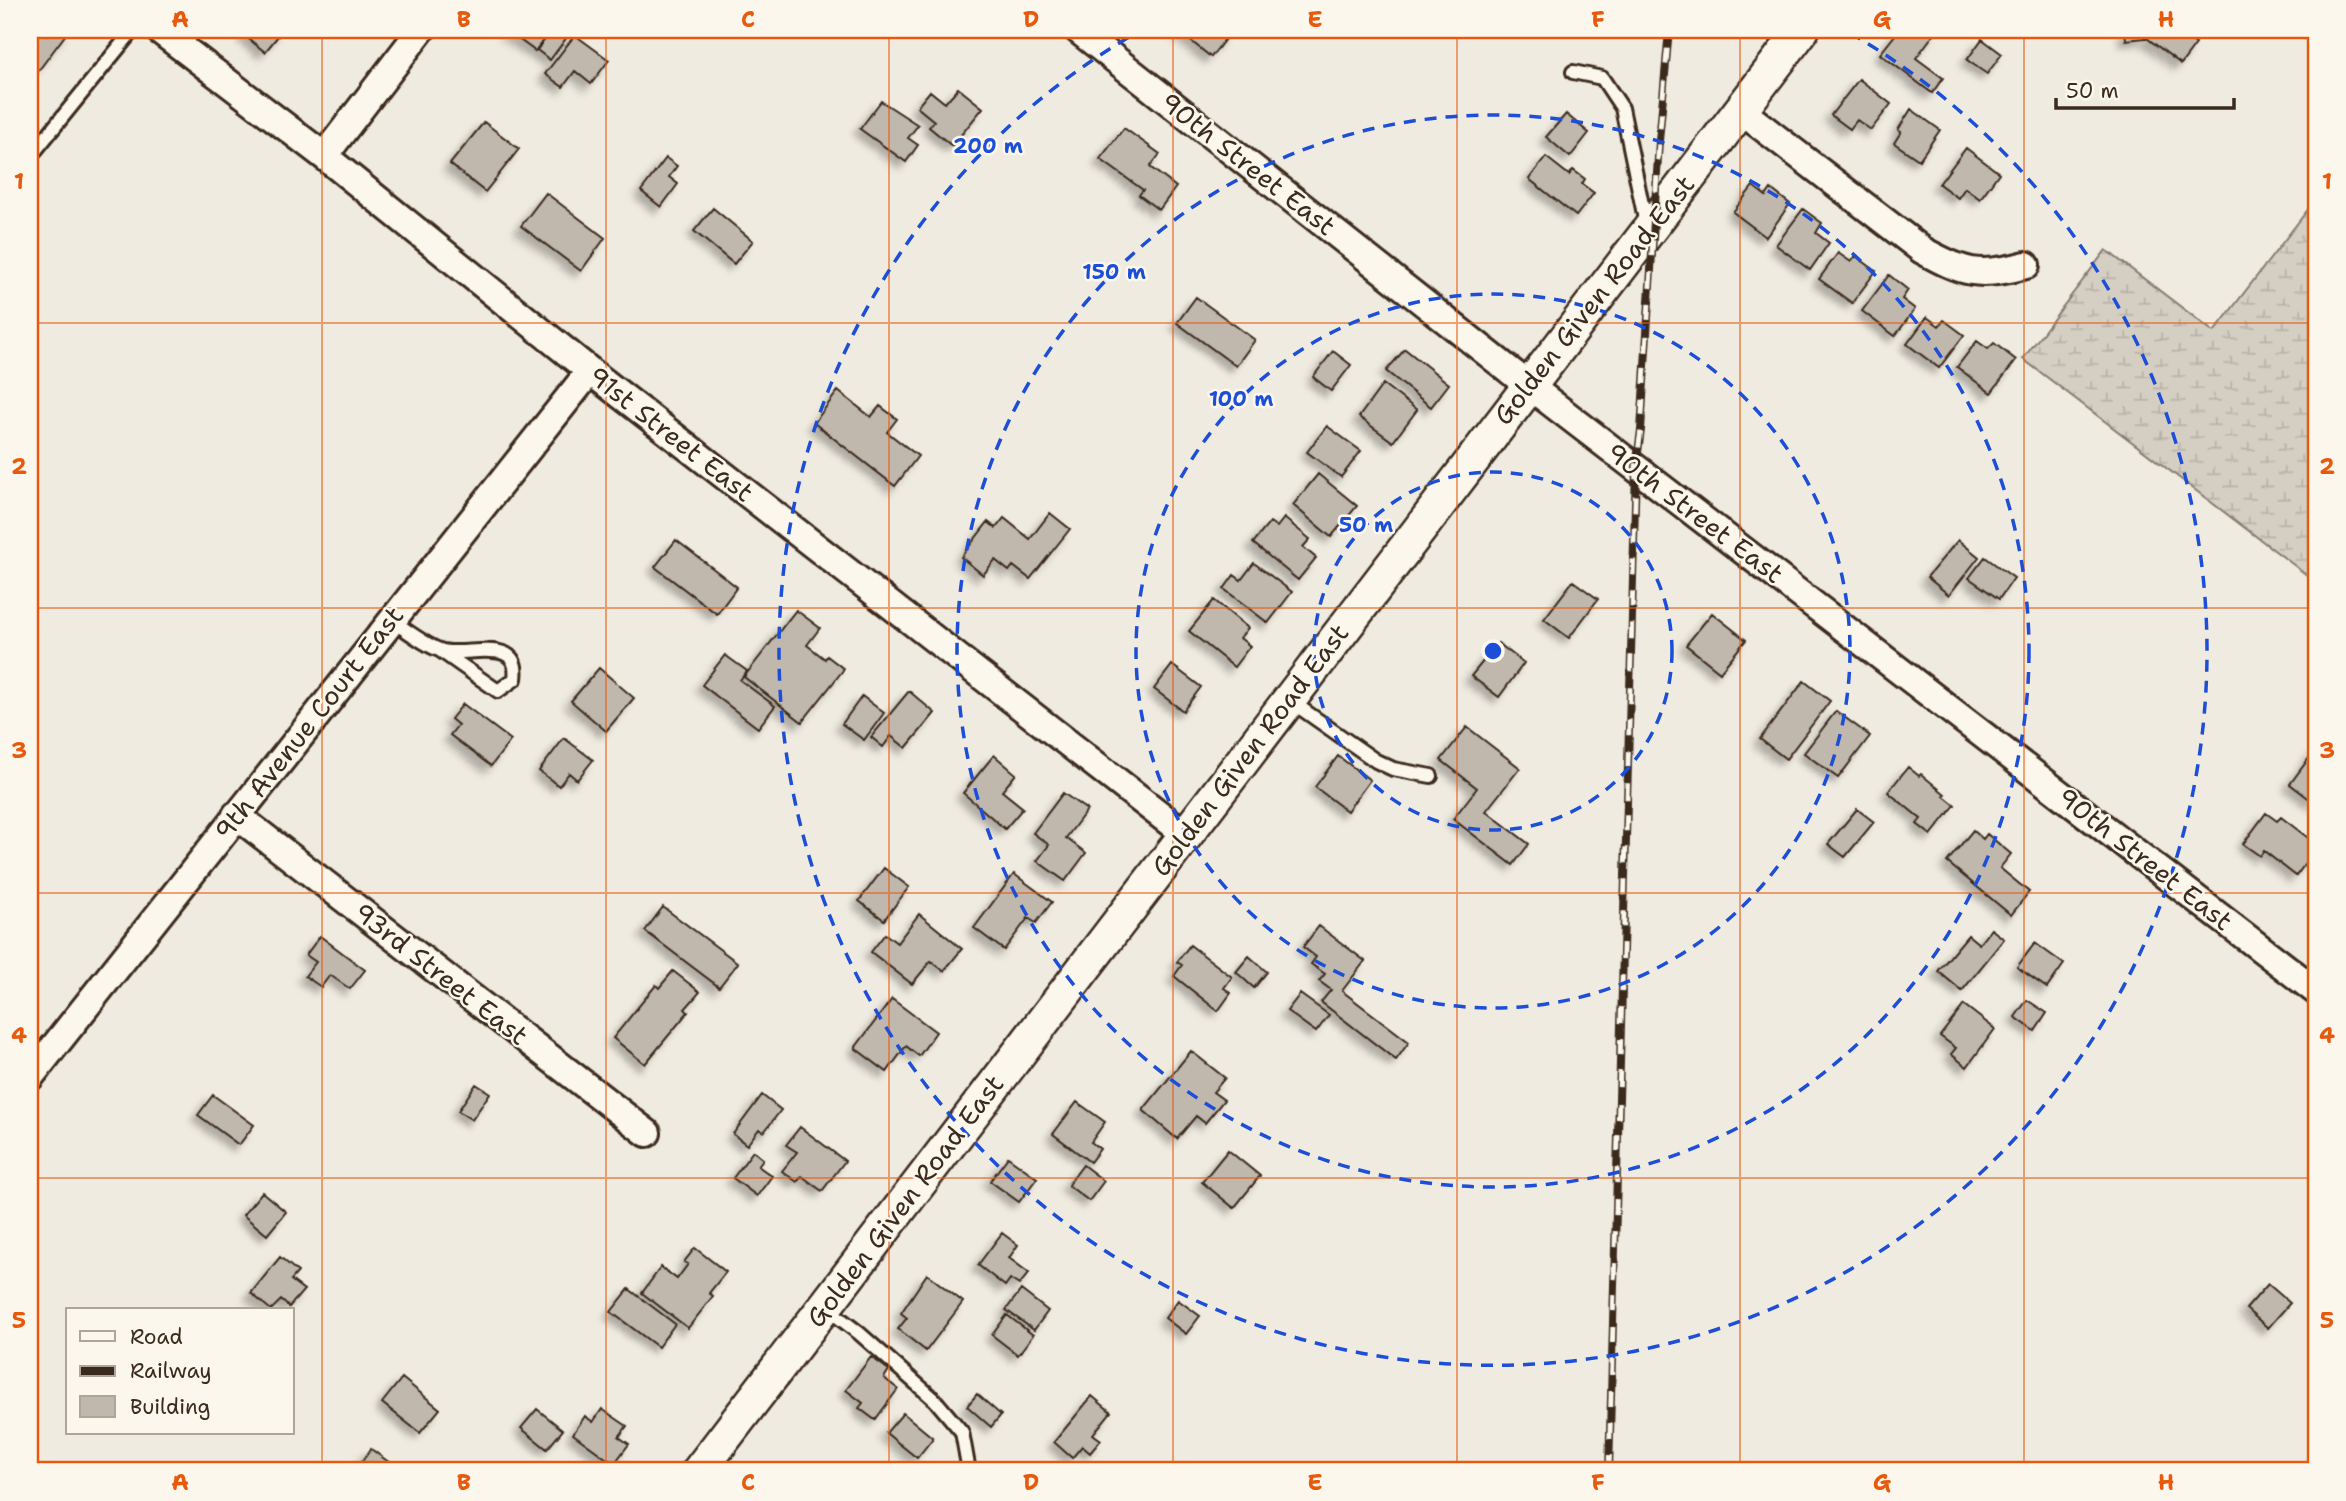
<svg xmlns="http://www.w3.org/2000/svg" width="2346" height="1501" font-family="'Shantell Sans',sans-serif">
<defs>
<pattern id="wetland-marsh" width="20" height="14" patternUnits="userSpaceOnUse" patternTransform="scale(1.75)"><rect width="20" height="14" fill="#d5cec3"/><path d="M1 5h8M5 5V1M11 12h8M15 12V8" fill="none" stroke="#b8b1a7"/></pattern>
<filter id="shadow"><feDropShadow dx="-6" dy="6" stdDeviation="3.5" flood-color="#0004"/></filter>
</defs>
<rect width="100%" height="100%" fill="#f0ebe0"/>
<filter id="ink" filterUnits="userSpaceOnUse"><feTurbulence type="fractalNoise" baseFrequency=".0143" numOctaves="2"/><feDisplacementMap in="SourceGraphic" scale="14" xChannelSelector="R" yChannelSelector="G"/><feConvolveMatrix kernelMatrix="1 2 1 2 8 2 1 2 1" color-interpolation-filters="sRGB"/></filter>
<g filter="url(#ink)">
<!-- wetland -->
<path fill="url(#wetland-marsh)" stroke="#887c70" stroke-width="2" d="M2316 199V582L2023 359 2106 250 2214 332Z"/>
<!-- building -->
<path fill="#c0b8ad" stroke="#3b2a1e" stroke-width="2" filter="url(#shadow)" d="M37 30H69L36 74 30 70V39Z
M248 30H283L265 52 244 35Z
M506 30H551L535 51Z
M552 30H565L570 33 550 60 537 50Z
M1177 30H1224L1229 34 1211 57Z
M1899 30H1937L1916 58 1943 78 1932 93 1880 54Z
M2125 30H2144L2145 38 2126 40Z
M2154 30H2177L2196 44 2181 64 2147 38Z
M575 35 609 60 591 84 575 71 563 87 545 74Z
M1982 39 2002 54 1987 74 1967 60Z
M1859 79 1891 104 1871 130 1857 120 1850 129 1831 115Z
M958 88 983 108 952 146 929 127 934 121 917 107 930 91 945 103Z
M881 101 918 125 908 138 918 145 906 162 860 129Z
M1911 109 1940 130 1919 160 1894 143 1901 132 1898 130Z
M1566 114 1589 133 1570 157 1546 137Z
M484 122 519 149 485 192 450 164Z
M1124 128 1160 154 1150 167 1176 187 1159 210 1139 195 1143 190 1100 159Z
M1966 148 1999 173 1980 199 1965 188 1958 198 1939 184Z
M1546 157 1569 175 1573 170 1585 179 1582 184 1594 193 1576 216 1529 179Z
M666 158 677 166 669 177 678 184 661 207 641 191Z
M1753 186 1766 196 1771 189 1790 204 1766 237 1733 212Z
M546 193 605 238 581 271 521 226Z
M713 208 753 241 734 264 694 231Z
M1803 209 1822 223 1816 233 1829 243 1810 270 1776 245Z
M1838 253 1851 262 1856 256 1876 271 1852 303 1819 279Z
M1889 275 1908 290 1902 299 1915 309 1895 336 1862 311Z
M1196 297 1255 340 1236 366 1177 323Z
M1927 317 1939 326 1944 320 1964 335 1939 368 1907 344Z
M1977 341 1988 349 1994 343 2016 360 1991 393 1957 367Z
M1405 349 1449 384 1431 407 1386 371Z
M1333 351 1351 365 1331 391 1313 377Z
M1383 384 1417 410 1393 442 1359 417Z
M838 391 871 417 880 406 897 419 887 432 918 456 895 486 814 423Z
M1327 426 1361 451 1341 477 1307 452Z
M1318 474 1357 506 1331 537 1293 505Z
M1050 513 1070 529 1030 579 1013 566 1009 571 995 560 983 575 961 557 988 522 996 528 1004 518 1030 539Z
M1284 518 1310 539 1303 547 1316 558 1298 580 1253 543 1270 522 1277 527Z
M676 540 737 587 717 614 655 567Z
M1958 540 1979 557 1949 595 1927 577Z
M1985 557 2014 578 1999 599 1969 578Z
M1254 563 1292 592 1268 623 1224 589 1234 575 1241 580Z
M1573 581 1598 599 1569 638 1544 619Z
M1214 600 1248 628 1240 638 1250 646 1234 667 1189 631Z
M796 610 820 628 807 645 825 659 827 656 844 669 802 722 744 677Z
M1712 613 1746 640 1720 672 1686 645Z
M1498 643 1524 663 1499 697 1471 676Z
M725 655 747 671 740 680 775 706 758 728 702 685Z
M1172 665 1201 687 1183 711 1154 689Z
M599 668 634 698 606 731 571 701Z
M1804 681 1830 701 1786 759 1760 739Z
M909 691 935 713 906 748 891 736 883 747 871 737Z
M862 696 884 713 864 740 842 724Z
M463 704 511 740 491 766 450 735 458 725 451 719Z
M1836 711 1870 736 1838 778 1804 753Z
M1467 727 1520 768 1486 811 1529 844 1513 865 1453 819 1477 788 1441 760Z
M564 738 593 760 577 780 569 773 559 786 539 771Z
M2315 750 2316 751V804L2290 784Z
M994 755 1016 774 1002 791 1023 808 1005 829 963 793Z
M1338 756 1370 780 1347 811 1315 787Z
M1908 767 1919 776 1921 774 1945 794 1944 796 1955 805 1931 835 1917 824 1921 819 1888 792Z
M1063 793 1087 810 1066 838 1086 853 1065 881 1037 861 1049 845 1033 833Z
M1857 809 1874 822 1845 857 1828 844Z
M2266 813 2277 821 2281 817 2316 844V849L2296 876 2264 851 2260 856 2243 844Z
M1973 830 1983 839 1987 834 2011 854 2000 868 2029 892 2011 915 1947 862Z
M884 868 909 887 884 920 859 901Z
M1014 874 1052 902 1036 923 1028 918 1004 950 974 928Z
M663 907 738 963 719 987 645 931Z
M919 914 962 949 944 971 931 961 912 984 871 952 885 934 897 943Z
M1319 926 1365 961 1342 991 1409 1042 1396 1060 1321 1002 1331 990 1319 981 1325 974 1311 964 1316 957 1303 947Z
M1991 929 2004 939 1962 991 1938 971 1968 935 1979 944Z
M320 936 365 970 350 989 330 975 321 987 305 976 316 962 306 955Z
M2035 943 2064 964 2047 988 2017 967Z
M1190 945 1232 977 1224 988 1231 993 1218 1011 1174 976 1182 965 1177 962Z
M1249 956 1267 972 1254 988 1236 972Z
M673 971 700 992 685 1009 688 1012 645 1064 613 1038 656 985 659 988Z
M1300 994 1329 1015 1316 1032 1287 1011Z
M892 999 936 1032 919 1056 906 1046 887 1072 855 1048Z
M2027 1000 2047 1013 2035 1031 2015 1017Z
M1964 1005 1995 1029 1967 1067 1951 1054 1956 1048 1940 1036Z
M1191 1051 1225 1078 1213 1092 1224 1100 1205 1123 1196 1116 1177 1139 1143 1110Z
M476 1084 490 1093 472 1120 458 1111Z
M213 1095 254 1125 239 1145 198 1115Z
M762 1095 781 1110 764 1132 759 1129 747 1145 733 1134Z
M1077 1102 1105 1122 1091 1142 1100 1149 1090 1162 1053 1134Z
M800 1127 845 1161 822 1191 802 1176 797 1182 782 1171 797 1152 786 1145Z
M1228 1150 1260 1176 1234 1208 1202 1182Z
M753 1151 763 1159 758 1166 772 1176 757 1196 733 1178Z
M1008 1157 1037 1178 1019 1202 990 1181Z
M1083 1165 1104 1181 1089 1201 1068 1185Z
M262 1192 286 1212 267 1235 243 1215Z
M1002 1233 1018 1245 1009 1258 1029 1273 1019 1285 1010 1279 1005 1286 978 1265Z
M695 1248 726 1272 709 1293 713 1296 688 1328 642 1293 661 1267 677 1279 688 1264 684 1262Z
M280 1257 298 1272 291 1280 304 1290 289 1307 281 1300 271 1310 251 1293Z
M927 1274 963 1302 926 1351 898 1329 907 1318 901 1313Z
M2268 1284 2290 1303 2268 1328 2246 1309Z
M629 1289 675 1324 658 1347 611 1312Z
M1021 1290 1048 1311 1034 1330 1006 1310Z
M1178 1300 1200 1316 1186 1334 1165 1318Z
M1007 1315 1033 1335 1018 1355 992 1335Z
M871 1357 889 1370 884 1378 898 1389 875 1420 859 1408 863 1403 846 1390Z
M402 1378 440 1409 420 1433 382 1403Z
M977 1394 1001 1415 991 1427 967 1406Z
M1092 1396 1111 1412 1093 1434 1101 1440 1090 1453 1082 1446 1072 1458 1054 1442Z
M537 1409 563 1430 547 1449 521 1428Z
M602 1409 627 1426 619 1437 629 1444 614 1464 573 1434 585 1416 593 1422Z
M903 1413 933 1438 917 1458 886 1433Z
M371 1449 401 1471H355Z"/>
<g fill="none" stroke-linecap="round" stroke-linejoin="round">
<!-- service casing -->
<g stroke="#3b2a1e" stroke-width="18">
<path id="service" d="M182 48 195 30
M1573 72 1602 78 1622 108 1646 224
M30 157 133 30
M391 620C405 629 429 648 443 651 468 657 521 635 515 679L498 691 441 651
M1289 700 1376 761 1393 769 1431 776
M825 1307 859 1333 935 1400 962 1432 969 1471"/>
</g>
<!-- minor casing -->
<g stroke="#3b2a1e" stroke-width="32">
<path id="minor" d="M159 30 324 156 590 371 1186 835
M1078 30 1528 385 2316 991
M1740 110 1922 250C1963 273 1979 278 2026 265
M324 156 421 30
M236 815 647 1133
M30 1077 590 371"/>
</g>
<!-- tertiary casing -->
<g stroke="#3b2a1e" stroke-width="38">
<path id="tertiary" d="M699 1471 1802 30"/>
</g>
<!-- service -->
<use href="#service" stroke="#fbf7ec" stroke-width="12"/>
<!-- minor -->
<use href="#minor" stroke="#fbf7ec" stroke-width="26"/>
<!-- tertiary -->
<use href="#tertiary" stroke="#fbf7ec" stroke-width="33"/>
<!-- rail casing -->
<g stroke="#3b2a1e" stroke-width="8">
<path id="rail" d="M1609 1471 1636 467 1641 430 1659 141 1669 30"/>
</g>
<!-- rail -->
<use href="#rail" stroke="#fbf7ec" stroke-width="5" stroke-dasharray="16" stroke-linecap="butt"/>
</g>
</g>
<!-- grid -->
<path fill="none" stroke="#e8590c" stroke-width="2" stroke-opacity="0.55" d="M322 30V1471M606 30V1471M889 30V1471M1173 30V1471M1457 30V1471M1740 30V1471M2024 30V1471M30 323H2316M30 608H2316M30 893H2316M30 1178H2316"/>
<!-- distance rings -->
<g fill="none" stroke="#1d4ed8" stroke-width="3.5" stroke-dasharray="12 9">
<circle cx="1493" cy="651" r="179"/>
<circle cx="1493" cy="651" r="357"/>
<circle cx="1493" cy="651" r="536"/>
<path d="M1850 33A714 714 0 1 1 1136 33"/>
</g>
<g text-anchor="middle" stroke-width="5" stroke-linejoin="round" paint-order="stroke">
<!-- street labels -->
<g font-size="26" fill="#3b2a1e" stroke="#fbf7ec">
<text transform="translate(1248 164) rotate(38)" y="9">90th Street East</text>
<text transform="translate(1594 300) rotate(-52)" y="9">Golden Given Road East</text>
<text transform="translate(671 434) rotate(38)" y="9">91st Street East</text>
<text transform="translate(1695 513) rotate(37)" y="9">90th Street East</text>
<text transform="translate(309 723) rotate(-52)" y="9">9th Avenue Court East</text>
<text transform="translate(1250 750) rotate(-53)" y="9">Golden Given Road East</text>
<text transform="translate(2145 859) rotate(38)" y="9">90th Street East</text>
<text transform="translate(441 974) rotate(38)" y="9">93rd Street East</text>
<text transform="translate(905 1201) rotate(-53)" y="9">Golden Given Road East</text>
</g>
</g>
<circle cx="1493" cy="651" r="10" fill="#1d4ed8" stroke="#fbf7ec" stroke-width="3.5"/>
<g font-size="21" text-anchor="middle" font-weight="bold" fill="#1d4ed8" stroke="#fbf7ec" stroke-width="5" stroke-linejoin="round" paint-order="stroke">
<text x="988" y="153">200 m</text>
<text x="1114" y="279">150 m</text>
<text x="1241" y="406">100 m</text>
<text x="1366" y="532">50 m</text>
</g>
<!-- margin -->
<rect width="2346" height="1501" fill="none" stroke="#fbf7ec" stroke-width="77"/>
<!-- legend -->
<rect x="66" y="1308" width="228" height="126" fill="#fbf7ec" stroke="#aea59a" stroke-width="2"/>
<rect x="80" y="1331" width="35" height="10" fill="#fbf7ec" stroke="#aea59a" stroke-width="2"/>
<text x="130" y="1344" font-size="21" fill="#3b2a1e">Road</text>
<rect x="80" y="1366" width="35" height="10" fill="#3b2a1e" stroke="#aea59a" stroke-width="2"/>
<text x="130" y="1378" font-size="21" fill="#3b2a1e">Railway</text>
<rect x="80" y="1396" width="35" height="21" fill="#c0b8ad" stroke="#aea59a" stroke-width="2"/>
<text x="130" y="1414" font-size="21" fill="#3b2a1e">Building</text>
<!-- scale -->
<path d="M2056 98v10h178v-10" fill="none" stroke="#3b2a1e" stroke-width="3.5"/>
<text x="2066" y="98" font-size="21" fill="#3b2a1e" stroke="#fbf7ec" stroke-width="5" paint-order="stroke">50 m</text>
<rect x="38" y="38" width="2270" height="1424" fill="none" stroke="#e8590c" stroke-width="2.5"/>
<g font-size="23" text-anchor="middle" font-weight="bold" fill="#e8590c">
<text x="180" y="27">A</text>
<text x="464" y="27">B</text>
<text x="748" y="27">C</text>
<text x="1031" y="27">D</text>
<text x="1315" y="27">E</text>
<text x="1598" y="27">F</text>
<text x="1882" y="27">G</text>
<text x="2166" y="27">H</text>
<text x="19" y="189">1</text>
<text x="2327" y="189">1</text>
<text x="19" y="474">2</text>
<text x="2327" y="474">2</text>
<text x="19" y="758">3</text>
<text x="2327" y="758">3</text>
<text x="19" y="1043">4</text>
<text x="2327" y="1043">4</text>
<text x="19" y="1328">5</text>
<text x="2327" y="1328">5</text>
<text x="180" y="1490">A</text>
<text x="464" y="1490">B</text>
<text x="748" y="1490">C</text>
<text x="1031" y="1490">D</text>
<text x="1315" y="1490">E</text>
<text x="1598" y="1490">F</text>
<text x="1882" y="1490">G</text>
<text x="2166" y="1490">H</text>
</g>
</svg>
